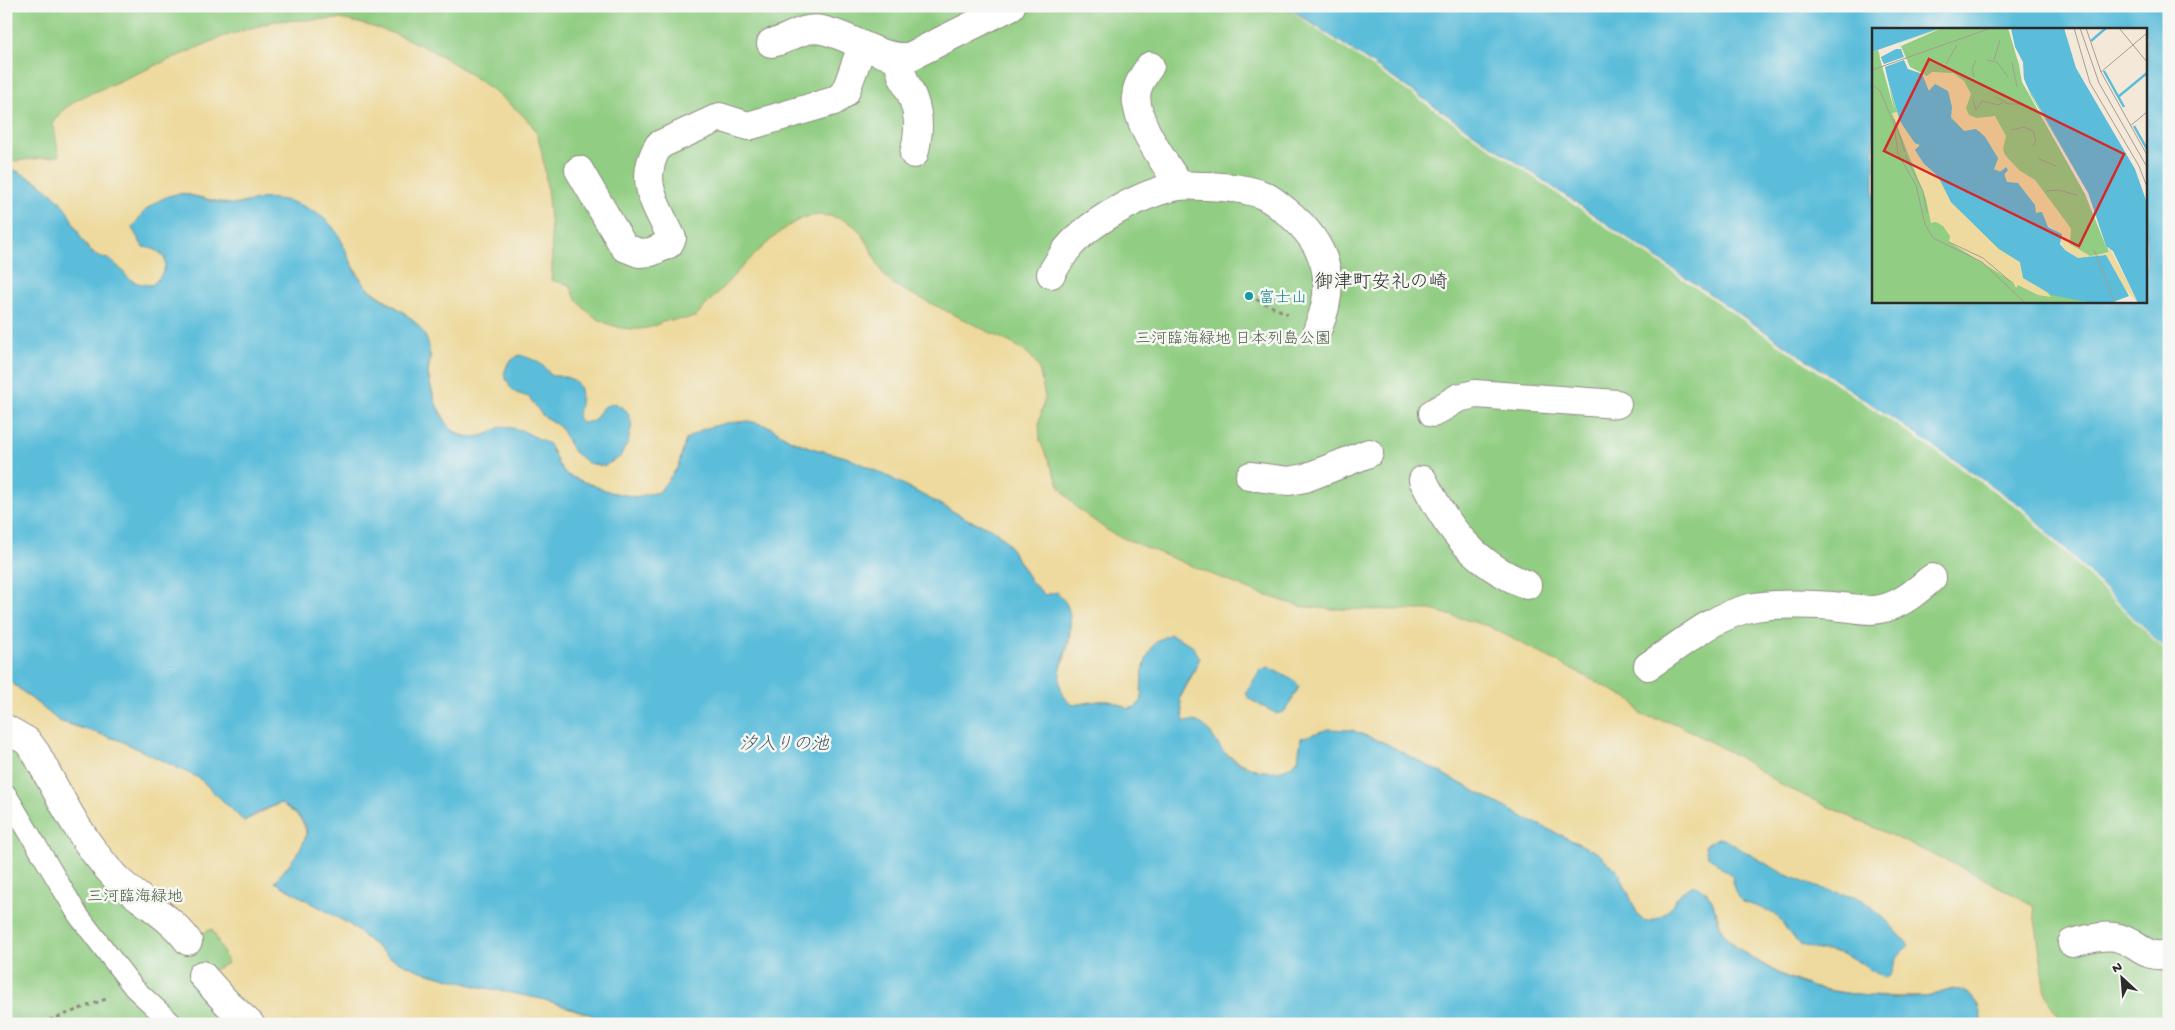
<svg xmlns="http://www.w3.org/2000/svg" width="2175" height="1030" font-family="'Gochi Hand','Klee One',sans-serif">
<rect width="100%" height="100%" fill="#f6f6f2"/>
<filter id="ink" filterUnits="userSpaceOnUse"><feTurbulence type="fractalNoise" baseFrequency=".02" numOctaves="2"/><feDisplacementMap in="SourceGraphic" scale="10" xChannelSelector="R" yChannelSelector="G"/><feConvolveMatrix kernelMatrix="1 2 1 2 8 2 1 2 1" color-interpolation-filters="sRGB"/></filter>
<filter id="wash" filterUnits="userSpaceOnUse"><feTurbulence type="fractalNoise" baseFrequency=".0096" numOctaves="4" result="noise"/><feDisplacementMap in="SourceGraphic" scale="20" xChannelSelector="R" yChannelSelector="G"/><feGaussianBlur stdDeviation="1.12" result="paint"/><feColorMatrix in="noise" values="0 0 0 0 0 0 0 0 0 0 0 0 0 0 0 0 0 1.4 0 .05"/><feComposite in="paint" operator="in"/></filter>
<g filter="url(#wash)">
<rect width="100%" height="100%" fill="#f4e9d8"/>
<!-- green -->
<path fill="#91cd82" stroke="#5e7c56" d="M6 6H1283L1329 35 2022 507 2169 653V1024H1982L1978 1005 1278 772 1260 770 405 313 365 286 40 183 6 166Z
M6 678 605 1024H6Z"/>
<!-- sand -->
<path fill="#eeda9e" stroke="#8c8264" d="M339 19C401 30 446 55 496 93 509 104 526 115 535 130 546 148 555 257 551 280L570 285C579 315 615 334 647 328 653 327 659 323 665 321 675 319 685 320 695 317 718 293 777 225 806 217 821 213 840 216 853 225 871 239 874 264 888 280 892 284 899 287 904 290L1015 345 1030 355 1039 368 1045 397 1039 422 1040 441 1061 489 1077 508 1111 533 1255 592 1299 606 1329 609 1432 610 1488 626 1633 701 1641 715 1677 724 1737 756 1783 786 1973 873 2033 905 2046 993 2050 1004 2065 1024H1982L1978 1005 1968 993 1953 989 1926 997 1863 996 1812 987 1780 974 1746 954 1724 935 1712 901 1705 890 1676 899C1667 914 1663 919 1645 922L1638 915 1619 873 1598 853 1529 820 1385 743 1351 730C1334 739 1317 748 1300 758 1295 762 1292 767 1285 770 1253 782 1208 740 1184 722L1180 698 1195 670 1157 642C1146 662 1139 677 1142 700L1136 707 1127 709C1111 695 1091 703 1072 705 1046 684 1066 665 1069 640 1071 628 1069 617 1067 605L1045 595 1032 583 1006 541 993 529 969 520 889 477 846 457 811 448 791 440 768 426 686 439 678 467 659 492 635 497 610 492 588 484 567 475 558 464 553 451 502 426 490 434 477 438 461 435 450 428 437 406 431 387 428 373 431 356 418 325 405 313 365 286 346 253 250 201 234 205 181 193 153 248C172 259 168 272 152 285 125 284 130 275 112 262 106 258 97 256 90 251L40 183 6 166V162L59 156 53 122 64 109 80 98 222 37 275 21Z
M6 678 59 721 119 740 199 778 244 821 280 803C328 832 298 850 275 882L349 924 389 957 418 970 476 986 542 999 592 1015 605 1024H266L209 972 228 963 212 929 190 939 119 873 6 723Z"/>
<!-- water -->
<path fill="#5cbdda" stroke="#447482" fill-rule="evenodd" d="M1287 6H2169V653L2022 507ZM1874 29H2146V301H1874Z
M6 166C27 176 49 186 63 205 73 219 78 235 88 249 94 257 104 256 111 261 130 274 124 284 152 285 171 269 171 250 143 247L132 228C137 222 141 214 146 210 154 202 172 192 183 194 198 196 212 202 228 204 239 206 250 201 261 199 289 196 325 211 339 236 348 252 352 272 366 286 386 306 415 312 427 340 432 352 428 361 428 373 429 388 440 419 451 429 467 444 487 436 502 426L521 430 549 444 558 464 567 475 610 492 635 497 659 492 678 467 686 439 703 429 726 423 749 421 768 426 791 440 811 448 846 457 889 477 969 520 993 529 1006 541 1032 583 1045 595 1057 592C1060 596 1065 601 1067 605 1082 640 1040 679 1072 705 1091 703 1110 695 1127 709L1136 707 1142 700C1140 681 1143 658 1156 642 1159 639 1166 637 1170 634L1192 645 1200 658 1180 698 1184 722C1208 717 1211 738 1224 752 1242 770 1279 781 1298 760L1301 738 1328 729 1351 730 1385 743 1529 820 1598 853 1619 873 1638 915 1645 922C1676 918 1669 894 1694 885 1721 897 1711 916 1724 935 1737 954 1793 983 1815 988 1851 995 1889 1000 1925 997 1940 996 1953 983 1968 994 1978 1001 1980 1013 1982 1024H605L592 1015 542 999 476 986 418 970 389 957 349 924 275 882C283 871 311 842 306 827 302 816 289 809 280 803L261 811 244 821 199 778 119 740 59 721 6 678Z
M519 355C534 359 543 363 551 376 584 375 584 392 577 418L583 423 594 421 603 407 615 403 627 411 632 425 628 442 620 457 604 466 588 463 574 452 560 427 542 415 529 397 516 393 510 387 504 374 508 363Z
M1268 667 1295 681 1299 687 1285 711 1277 714 1249 699 1246 693 1260 670Z
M1720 837 1784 874 1813 886 1861 899 1885 919 1909 945 1898 956 1891 974 1884 978C1872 972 1858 961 1848 956 1835 950 1820 952 1807 947 1786 939 1786 920 1772 913 1747 899 1736 911 1732 876L1707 855 1705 845Z"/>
<!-- pier -->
<path fill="#f4e9d8" d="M1284 7 1329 35 2022 507 2169 653V655L2020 509Z"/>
</g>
<g filter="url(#ink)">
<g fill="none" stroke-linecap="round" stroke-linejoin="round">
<!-- service casing -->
<g stroke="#908a82" stroke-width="22">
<path id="service" d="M6 794 78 915 134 988 173 1024"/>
</g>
<!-- pedestrian casing -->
<g stroke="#908a82" stroke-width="30">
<path id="pedestrian" d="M771 43C788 41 800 26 822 30 852 36 878 59 909 57L1011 6
M900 58C897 72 908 85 913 99 920 118 919 134 914 154
M1150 66C1145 73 1139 82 1137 90 1131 118 1165 163 1180 186
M579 170 624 247 639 253 651 252 669 244 672 238C656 205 637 180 659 145L720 117 748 126 834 101 845 93 862 46
M1051 274C1055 267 1060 259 1065 252 1086 223 1144 192 1179 186 1187 185 1196 186 1205 186 1224 187 1247 188 1265 196 1273 200 1280 206 1286 211 1326 243 1338 281 1318 328
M1433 413 1458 398 1475 394 1617 404
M1250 476 1289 481 1305 478 1369 453
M1423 480C1448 529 1474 564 1527 585
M1648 666C1681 645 1711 617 1750 608 1774 603 1817 604 1842 607 1855 608 1868 612 1880 609 1900 606 1917 591 1932 578
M6 729 27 741 36 753C60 797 81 841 116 878 139 901 169 915 188 941
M2072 943C2085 940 2101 935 2115 937 2138 941 2142 960 2169 954
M202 975 227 1003 250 1024"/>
</g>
<!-- path -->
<path stroke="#908a82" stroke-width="3" stroke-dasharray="4 4" stroke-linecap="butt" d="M1249 296 1288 314
M26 1024 45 1022 106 999"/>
<!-- service -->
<use href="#service" stroke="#fff" stroke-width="20"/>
<!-- pedestrian -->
<use href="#pedestrian" stroke="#fff" stroke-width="28"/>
</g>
</g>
<!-- markers -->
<circle fill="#0f9aa8" stroke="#f6f6f2" stroke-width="2" cx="1249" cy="296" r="5"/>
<g text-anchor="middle" stroke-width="5" stroke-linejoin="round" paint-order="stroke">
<!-- culture labels -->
<g font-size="16" fill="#0d838f" stroke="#f6f6f2" text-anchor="start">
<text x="1259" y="302">富士山</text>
</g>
<!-- park labels -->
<g font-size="16" fill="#4a5c45" stroke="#f6f6f2">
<text x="1233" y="343">三河臨海緑地 日本列島公園</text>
<text x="135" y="901">三河臨海緑地</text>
</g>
<!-- water labels -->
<g font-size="18" font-style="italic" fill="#3a5760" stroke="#f6f6f2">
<text x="784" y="749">汐入りの池</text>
</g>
<!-- quarter labels -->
<g font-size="19" fill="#2b2b2b" stroke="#f6f6f2">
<text x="1381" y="287">御津町安礼の崎</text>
</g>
</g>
<!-- overview -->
<g transform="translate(1872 28)">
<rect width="275" height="275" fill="#f4e9d8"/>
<path d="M68 0H136L152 54 216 165 237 224 212 231 135 154 36 41 27 15ZM6 22 28 93 212 274 219 275H0V24Z" fill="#91cd82"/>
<path d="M60 44 81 45 92 53 99 66 94 80 97 87 105 90 123 88 134 108 131 121 133 127 147 142 163 152 195 195 199 201 198 216 218 228 236 225 238 220 266 275 247 254 234 227 206 230 191 220 186 204 174 196 169 184 164 185 158 171 135 154 132 145 122 141 126 131 113 109 107 103H92L79 89 77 66 65 57 59 60 60 63 56 62 50 46 55 48ZM25 84 31 98 43 115 48 117 43 122 66 148 79 174 127 221 148 234 152 250 171 259 179 269 166 267 146 257 144 260 141 254 77 214 78 208 71 198 64 194 59 195 54 171 20 85Z" fill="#eeda9e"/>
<path d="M0 0H68L0 24ZM139 0H192L204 40 263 141 275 175V275H266L241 223 234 218 216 165 152 53 151 34 143 19ZM24 21H29L36 41 50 46 57 63 63 56 76 63 80 79 79 90 92 103 104 101 113 109 126 130 122 141 128 144 134 139 136 142 132 147 135 154 146 155 163 177 164 185 170 184 176 199 190 206 188 216 193 222 206 230 234 227 257 268 241 274 219 275 180 267 151 250 148 234 127 221 79 174 66 148 52 136 43 122 48 117 43 115 28 93 9 29Z" fill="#5cbdda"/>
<path d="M70 0 29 18 38 39 54 47 36 41 32 32 13 39 23 85 7 27 12 36 32 29 27 15ZM147 38 158 66 216 165 235 221 213 166 150 54Z" fill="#f4e9d8"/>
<path fill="none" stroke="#5cbdda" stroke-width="2.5" d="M219 13 234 0M232 43 252 79M246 69 275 45M262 98 275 121"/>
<path fill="none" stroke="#a49d93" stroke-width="1" d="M202 0 218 55 267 138 275 159M208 0 227 55 275 139M214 0 229 44 275 127M247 0 275 34M115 32 125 34 136 49M122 32 128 12M140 34 145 59M74 36 85 17M0 42 119 0M229 44 275 5M102 49 100 41 104 32M0 56 8 63 22 96 26 126 44 157 53 196 61 210 110 234 153 275M124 69 136 76H148M101 72 104 82 110 73 127 77 132 73M22 91 33 124M258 98 275 84M139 102 152 99 161 103 164 112 161 118M33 127 51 163 55 185M167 131 184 138M175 163 186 162 205 167M77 214 111 230 139 254M222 222 243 275"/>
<path fill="#d62828" fill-opacity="0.15" stroke="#d62828" stroke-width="2.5" d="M57 31 252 126 207 218 12 123Z"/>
<rect width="275" height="275" fill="none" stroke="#2b2b2b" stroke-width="2.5"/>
</g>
<!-- margin -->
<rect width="2175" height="1030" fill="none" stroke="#f6f6f2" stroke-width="25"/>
<!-- north arrow -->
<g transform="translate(2122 978) rotate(334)" stroke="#f6f6f2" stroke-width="4" paint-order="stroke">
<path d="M0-4L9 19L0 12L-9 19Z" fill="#2b2b2b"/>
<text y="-8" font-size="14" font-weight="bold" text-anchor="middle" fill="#2b2b2b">N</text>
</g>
</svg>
